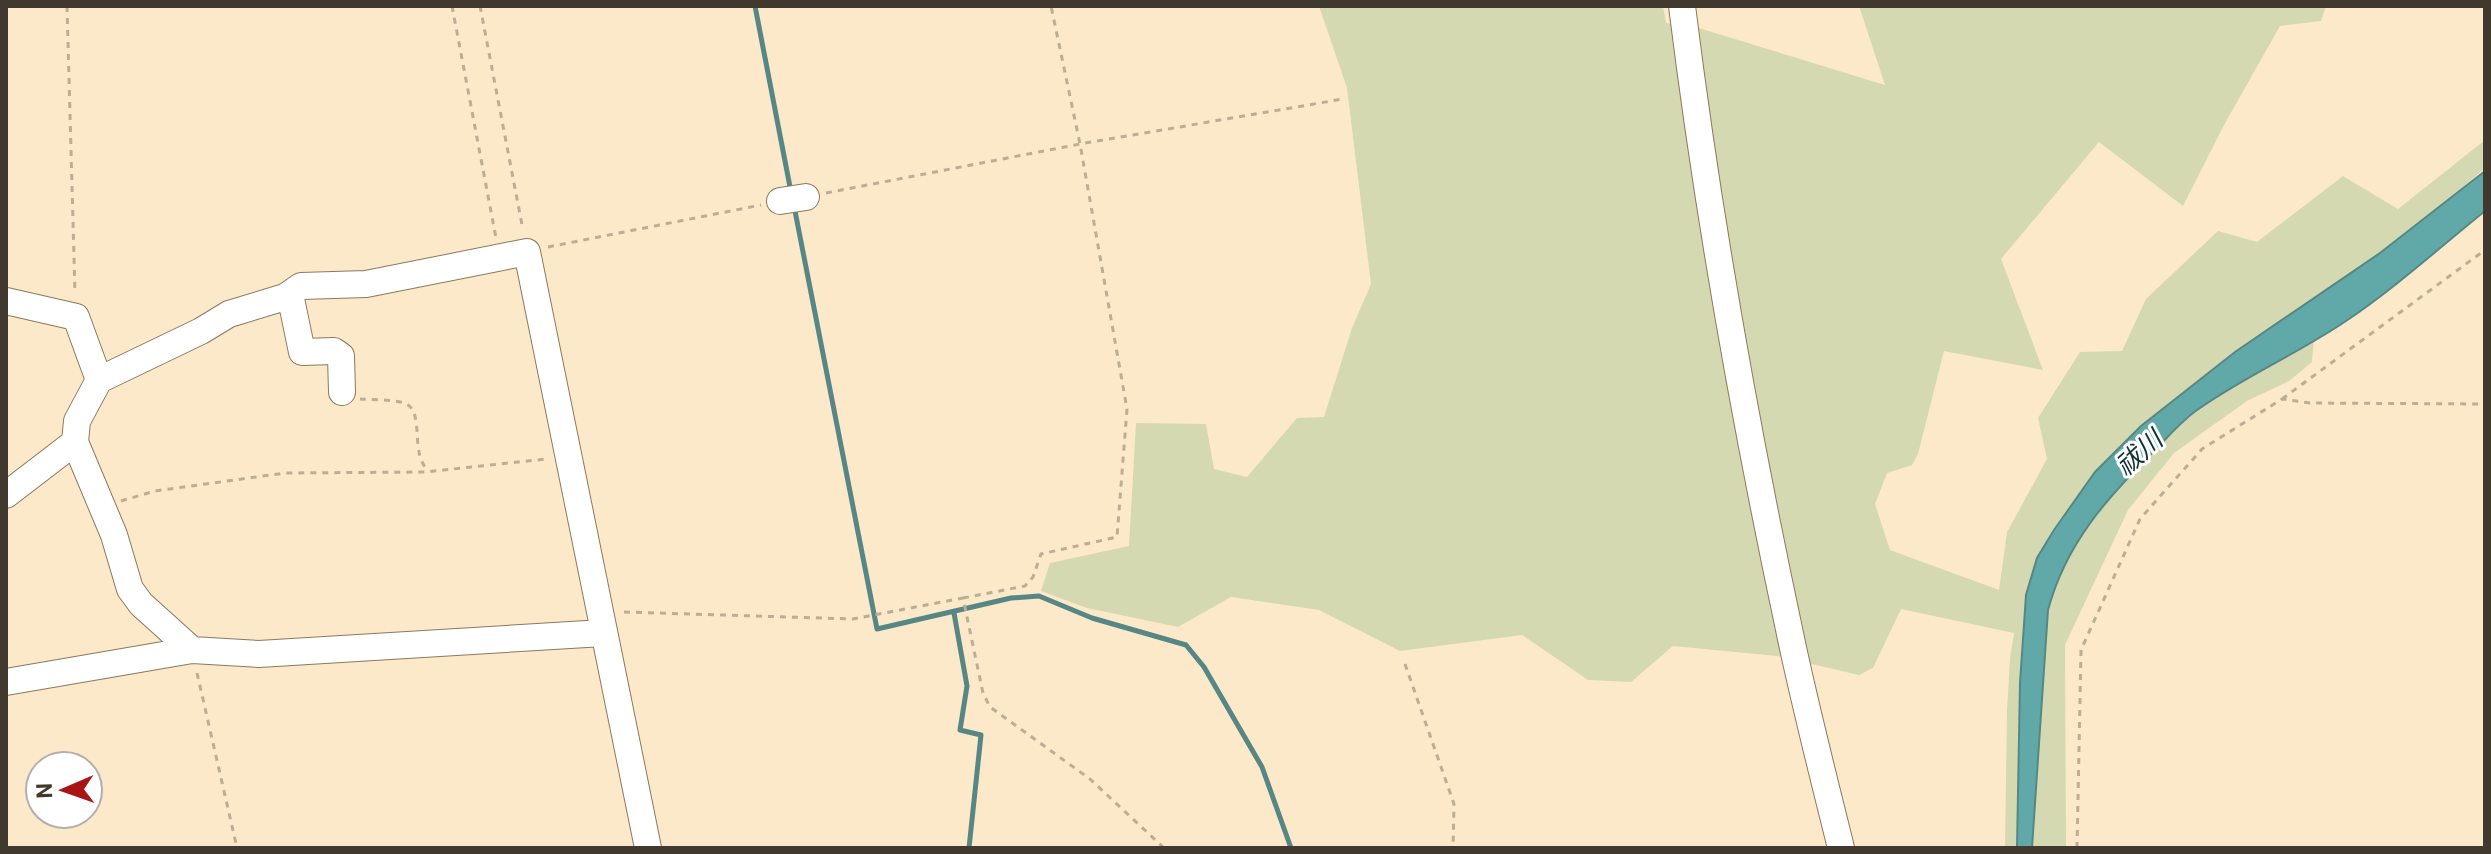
<svg xmlns="http://www.w3.org/2000/svg" width="2491" height="854" font-family="Roboto,'Noto Sans JP',sans-serif">
<rect width="100%" height="100%" fill="#fce9ca"/>
<!-- green -->
<path fill="#d5d9b2" d="M1319 6H1663L1666 23 1702 29 1885 85 1859 6H2326L2321 21 2280 26 2224 125 2183 206 2099 142 2001 259 2043 370 1944 351 1918 454 1912 465 1887 473 1875 504 1890 550 1999 590 2007 532 2047 459 2038 418 2080 352 2122 351 2146 299 2218 231 2257 242 2343 176 2398 209 2485 140V168L2316 314 2312 362 2289 381 2247 401 2174 453 2128 510 2065 645 2066 848H2005L2007 711 2010 658 2014 633 1901 609 1873 668 1859 675 1777 656 1673 646 1631 682 1588 680 1522 635 1400 651 1319 610 1231 597 1178 627 1087 608 1041 591 1050 563 1129 546 1136 423 1206 424 1214 469 1247 477 1297 418 1324 417 1352 328 1371 284 1347 88Z"/>
<!-- water -->
<path fill="#61a9a9" stroke="#578784" stroke-width="2" d="M2485 171V211C2439 248 2395 288 2346 321 2299 353 2247 375 2200 408 2183 419 2169 436 2155 450 2107 498 2066 543 2048 610L2032 848H2017L2020 683 2026 595 2037 558 2054 530 2095 472 2141 426 2235 352 2380 253Z"/>
<g fill="none" stroke-linecap="round" stroke-linejoin="round">
<!-- stream -->
<path stroke="#578784" stroke-width="5" d="M755 6 791 192
M794 206 877 629 1011 598 1039 596 1092 618 1186 645 1204 667 1262 767 1291 848
M954 613 967 686 960 730 981 735 969 848"/>
<!-- minor casing -->
<g stroke="#8a795d" stroke-width="28">
<path id="minor" d="M1682 6C1708 215 1745 423 1789 629 1804 702 1823 775 1841 848
M780 201 806 197
M290 294 302 352 334 351 341 356 342 392
M6 301 76 317 99 380
M6 495 75 442
M192 650 141 604 130 589 114 535 75 442 77 421 99 380 201 331 229 314 285 297 301 286 366 284 527 252 648 848
M6 682 192 650 259 654 603 633"/>
</g>
<!-- path -->
<path stroke="#bcad95" stroke-width="3" stroke-dasharray="6 6" stroke-linecap="butt" d="M67 6 75 293
M452 6 496 238
M480 6 523 230
M826 193 1080 144 1343 99
M548 247 761 205
M360 399C374 400 391 399 404 403 426 410 409 454 428 470
M2282 399 2485 250
M121 501 155 491 285 473 425 472 546 459
M963 598 1025 586 1033 577 1041 554 1117 537 1127 409 1080 144 1051 6
M624 612 853 619 963 598 983 693 990 707 1090 779 1164 848
M1405 664 1454 804 1453 848
M197 673 237 848
M2077 848 2081 650 2140 519 2202 449 2282 399 2310 403 2485 404"/>
<!-- minor -->
<use href="#minor" stroke="#fff" stroke-width="26"/>
</g>
<g text-anchor="middle" stroke-width="6" stroke-linejoin="round" paint-order="stroke">
<!-- water labels -->
<g font-size="26" font-style="italic" fill="#0e3333" stroke="#fff">
<text transform="translate(2139 453) rotate(-42)" y="9">祓川</text>
</g>
</g>
<!-- border -->
<rect width="2491" height="854" fill="none" stroke="#41392d" stroke-width="16"/>
<!-- north arrow -->
<g transform="translate(64 790) rotate(268)"><circle r="38" fill="#ffffff" stroke="#b3b0ab" stroke-width="2"/>
<path d="M0-6L14 30L0 20L-14 30Z" fill="#a91515"/>
<text y="-12" font-size="22" font-weight="bold" text-anchor="middle" fill="#41392d">N</text>
</g>
</svg>
